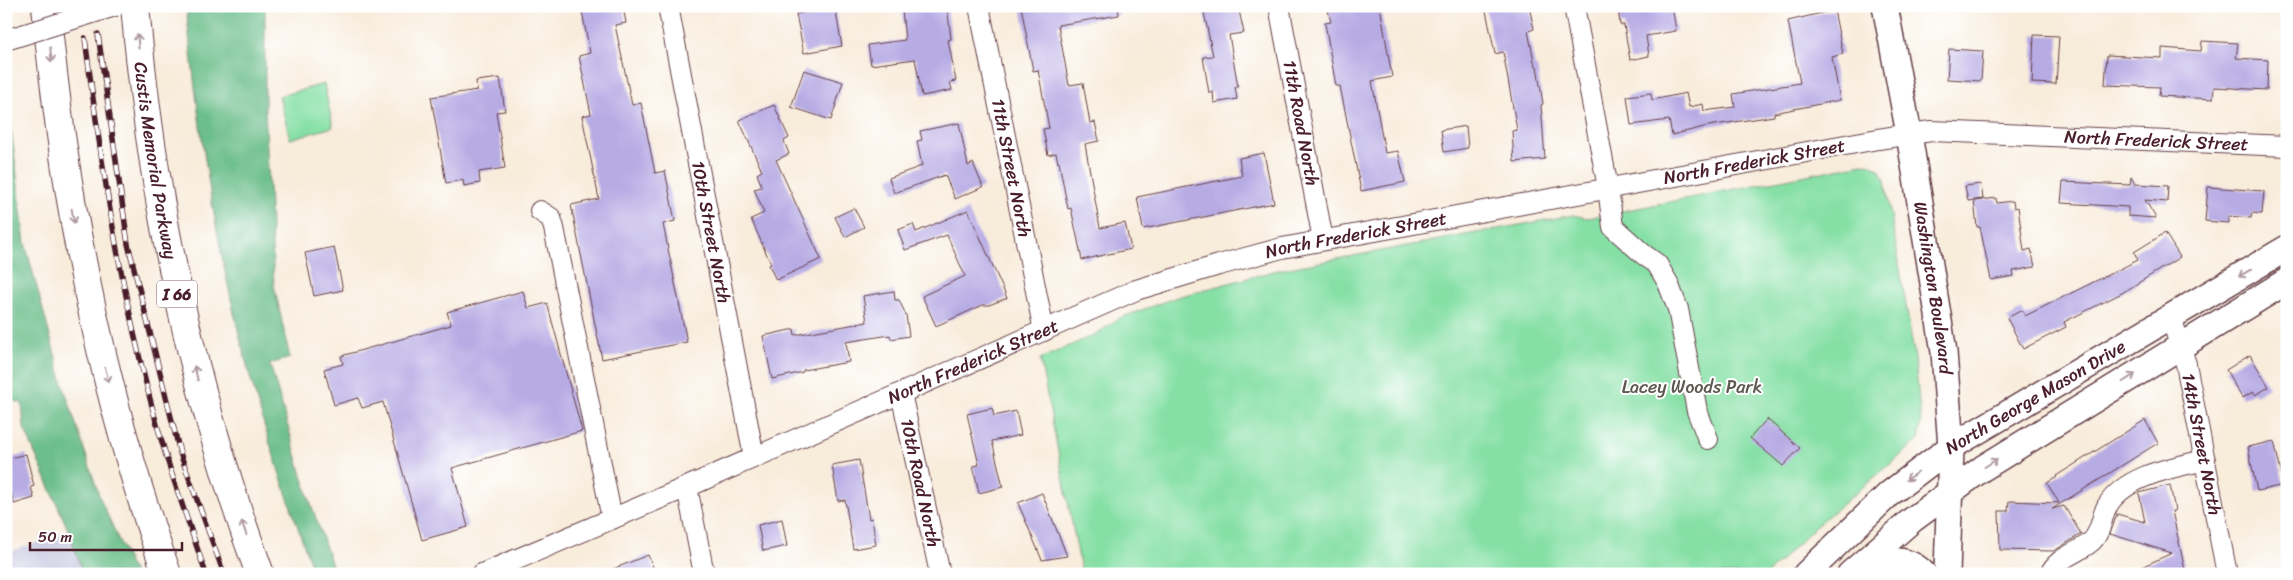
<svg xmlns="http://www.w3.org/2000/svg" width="2293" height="580" font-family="Sriracha,sans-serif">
<rect width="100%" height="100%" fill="#fff"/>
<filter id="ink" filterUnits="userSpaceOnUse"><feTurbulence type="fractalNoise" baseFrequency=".02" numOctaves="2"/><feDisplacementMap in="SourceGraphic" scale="10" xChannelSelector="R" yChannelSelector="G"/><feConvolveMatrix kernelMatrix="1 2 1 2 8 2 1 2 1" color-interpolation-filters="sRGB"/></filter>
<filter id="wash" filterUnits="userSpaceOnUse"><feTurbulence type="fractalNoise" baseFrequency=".0096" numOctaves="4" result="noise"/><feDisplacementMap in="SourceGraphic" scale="20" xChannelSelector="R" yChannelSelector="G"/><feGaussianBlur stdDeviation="1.12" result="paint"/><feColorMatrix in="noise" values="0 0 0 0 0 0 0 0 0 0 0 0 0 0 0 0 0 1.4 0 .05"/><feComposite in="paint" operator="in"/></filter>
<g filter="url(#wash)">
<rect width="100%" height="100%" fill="#f8ecdb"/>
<!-- industrial -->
<path fill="#c1c2dd" d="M69 532 83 574H6V553Z"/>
<!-- green -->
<path fill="#86e0a6" stroke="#688068" d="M324 84 333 127 290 139 279 96Z
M1868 163 1879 169 1885 180 1915 359 1921 423 1918 441 1816 526 1767 574H1082L1040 359 1096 334 1120 318 1177 297 1278 270 1573 215 1587 218Z"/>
<!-- forest -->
<path fill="#6cbe8b" stroke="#5b6e5b" d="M186 6H265V109L274 285 290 358 270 364 306 489 335 574H314C284 488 254 402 234 313 211 212 196 110 186 6Z
M6 84 25 243 63 384 100 498 134 574H83L69 532 24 428 22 403 6 399Z"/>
<g id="blocks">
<!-- building -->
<path fill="#b7abe4" d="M581 6H623L626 23 615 25 632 105 641 103 655 173 665 171 675 221 663 224 687 342 602 359 571 205 599 199 582 116 591 114 579 56 590 53Z
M930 6H947L951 39 948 40 956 81 950 82 952 90 922 96 915 59 871 65 868 45 905 40 902 10Z
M1021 6H1118L1119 15 1058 25 1069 85 1083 83 1090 123 1095 122 1099 141 1085 144 1100 228 1125 223 1131 249 1082 260 1071 208 1068 209 1059 162 1058 163 1056 153 1048 155 1043 129 1049 128 1038 70 1033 71Z
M1238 6 1244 33 1229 35 1238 87H1235L1237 99 1214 103 1213 92 1209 93 1203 57 1213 56 1204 13Z
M1349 6H1380L1392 77 1372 81 1385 153 1398 151 1405 182 1361 191 1340 86H1336L1325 23 1331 22 1328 10Z
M1485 6H1529L1534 29 1528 31 1535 66H1537L1543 104 1541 105 1545 159 1514 162 1512 131 1517 130 1503 52 1495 54Z
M1618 6H1672L1676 31 1646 36 1649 56 1630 60 1624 25H1620Z
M835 7 842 46 804 53 796 14Z
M1834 10 1843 54 1832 57 1840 100 1774 113V116L1708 126 1672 135 1669 120 1631 125 1627 96 1651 93 1652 100 1686 93 1689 107 1703 104 1704 111 1735 107 1733 94 1800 83 1788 21Z
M2034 35 2059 36 2056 84 2032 83Z
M2202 41 2238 43 2236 58 2268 60 2267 90 2214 87 2213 99 2159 96 2160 87 2105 85 2107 55 2162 58V48L2201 51Z
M1949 49 1983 51 1981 81 1947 79Z
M804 70 843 82 831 120 791 107Z
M500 78 505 111 496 112 505 168 479 172 480 183 464 186 463 180 446 183 431 97 477 90 476 81Z
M774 105 789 138 784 141 789 154 776 160 821 259 776 280 769 265 771 264 751 219 764 213 754 189 762 187 757 174 762 171 739 120Z
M959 123 968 166 973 163 983 187 955 199 945 175 894 193 889 178 922 166 917 141 922 140 920 131Z
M1466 126 1468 148 1444 152 1441 130Z
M1264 153 1274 203 1143 229 1137 197 1242 176 1239 158Z
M2131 177 2135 184 2168 186 2167 202 2145 200 2156 218 2128 216V207L2061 203 2063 182 2130 185Z
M1981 184 1983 199 1968 201 1965 186Z
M2208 187 2264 191 2262 214 2252 213 2251 218 2228 216V223L2205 221Z
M1996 198 1997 203 2013 201 2014 208 2018 207 2024 251 2031 249 2035 267 2013 271 2014 276 1991 280 1980 227H1977L1974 201Z
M854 208 864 227 845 237 835 217Z
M968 210 1007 298 989 305H983L936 326 922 296 965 276 947 235 905 250 898 230 913 224 916 232Z
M2165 233 2180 257 2122 293 2064 322 2066 327 2023 349 2007 318 2022 310 2025 316 2138 260 2134 252Z
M334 247 343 290 314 296 305 253Z
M523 291 528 308 547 303 582 431 452 468 468 527 422 540 383 402 362 408 358 398 334 405 324 369 343 364 341 356 451 325 447 312Z
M894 291 895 300H899L906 315 909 336 891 339 890 335 846 342 849 362 803 370V372L772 379 763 336 794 329 795 335 867 322 863 296Z
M2250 355 2269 387 2255 395 2253 392 2242 398 2226 370Z
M992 408 994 416 1016 411 1021 435 992 441 1003 487 979 493 973 466 979 465 967 414Z
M1767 419 1800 448 1783 466 1750 438Z
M2145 420 2158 443 2052 509 2064 506 2081 534 2054 551 2000 550 1999 511H2008L2009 501 2059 503 2047 483 2057 477 2056 476Z
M2274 441 2284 485 2257 491 2248 447Z
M26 454 34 486 31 487 34 498 14 504 11 492 6 494V459Z
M859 460 869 519 872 518 876 545 853 549 845 500 838 501 832 465Z
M2170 485 2175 511H2172L2186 574H2126L2172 553 2110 534 2117 514 2145 522 2139 493Z
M1042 493 1067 556 1042 560 1018 503Z
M782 519 787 546 763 551 758 525Z
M648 555 656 574H603V573Z"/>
</g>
</g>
<g filter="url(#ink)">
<use href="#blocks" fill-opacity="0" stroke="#643e45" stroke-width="1"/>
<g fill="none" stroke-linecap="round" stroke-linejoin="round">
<!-- minor casing -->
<g stroke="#643e45" stroke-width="22">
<g id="minor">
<path id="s1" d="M668 6 754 457"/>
<path id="s2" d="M979 6 1044 331"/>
<path id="s3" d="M1279 6 1323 240"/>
<path d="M1574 6 1608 188 1613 227 1643 254 1657 264 1668 283 1678 309 1697 411 1708 439"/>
<path d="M540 211 551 218 554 228 612 519"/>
<path id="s4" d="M2171 317 2186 364 2227 574"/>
<path id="s5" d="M901 393 940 574"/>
<path d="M687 487 704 574"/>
<path id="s6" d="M482 574 687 487 1136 290 1219 265 1282 248 1878 139 1931 131 2287 146"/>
<path d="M2050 574C2057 557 2079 553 2092 541 2102 531 2101 517 2107 506 2126 475 2172 468 2205 460"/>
</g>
</g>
<!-- major casing -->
<g stroke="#643e45" stroke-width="28">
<g id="major">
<path id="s7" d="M1885 6 1909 134 1944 352 1951 447 1947 574"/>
<path d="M1861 570C1882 559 1906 555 1924 574"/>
<path id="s8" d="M1806 574 1889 494 1951 447 2287 248"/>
<path d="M1850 574 1912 520 1983 468 2287 281"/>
</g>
</g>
<!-- highway casing -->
<g stroke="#643e45" stroke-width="30">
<g id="highway">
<path d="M46 6C64 200 101 390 167 574"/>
<path id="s9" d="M135 6C152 201 192 390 260 574"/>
</g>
</g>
<!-- minor -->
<use href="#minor" stroke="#fff" stroke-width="20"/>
<!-- major -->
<use href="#major" stroke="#fff" stroke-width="25"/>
<!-- highway -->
<use href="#highway" stroke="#fff" stroke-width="28"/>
<!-- rail casing -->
<g stroke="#4a1f2b" stroke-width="5.5">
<path id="rail" d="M98 34 128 244 180 453 224 574
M85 38C103 179 125 321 167 459 179 497 193 535 206 574"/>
</g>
<!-- rail -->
<use href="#rail" stroke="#fff" stroke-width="4" stroke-dasharray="11" stroke-linecap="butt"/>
<!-- minor-bridge casing -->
<g stroke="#643e45" stroke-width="22" stroke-linecap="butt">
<path id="minor-bridge" d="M6 40 115 6"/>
</g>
<!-- minor-bridge -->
<use href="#minor-bridge" stroke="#fff" stroke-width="20"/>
</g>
<!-- one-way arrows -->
<defs><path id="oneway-shaft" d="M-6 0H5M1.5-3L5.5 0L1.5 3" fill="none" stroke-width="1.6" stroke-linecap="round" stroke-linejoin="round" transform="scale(1.25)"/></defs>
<g stroke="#ae9aa0">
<use href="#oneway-shaft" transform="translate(138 41) rotate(-95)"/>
<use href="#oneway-shaft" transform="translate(51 55) rotate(84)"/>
<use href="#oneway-shaft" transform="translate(73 216) rotate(79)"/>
<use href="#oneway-shaft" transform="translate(2245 273) rotate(149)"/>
<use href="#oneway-shaft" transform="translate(196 373) rotate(-104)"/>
<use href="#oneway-shaft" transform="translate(107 375) rotate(76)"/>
<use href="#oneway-shaft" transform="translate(2129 378) rotate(-32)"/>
<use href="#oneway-shaft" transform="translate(1991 463) rotate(-32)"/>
<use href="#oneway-shaft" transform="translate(1912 476) rotate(143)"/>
<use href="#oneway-shaft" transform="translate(244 528) rotate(-109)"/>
</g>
</g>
<g text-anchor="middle" stroke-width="4" stroke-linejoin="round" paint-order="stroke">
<!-- shield labels -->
<rect fill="#fff" stroke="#80626b" stroke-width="1" x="157" y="280.5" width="40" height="27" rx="4"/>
<g font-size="16" font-weight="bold" fill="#4a1f2b">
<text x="177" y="300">I 66</text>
</g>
<!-- street labels -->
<g font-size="18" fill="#4a1f2b" stroke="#fff">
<text dy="6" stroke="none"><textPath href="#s3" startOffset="119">11th Road North</textPath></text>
<text dy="6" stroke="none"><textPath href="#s6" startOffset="1750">North Frederick Street</textPath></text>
<text dy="6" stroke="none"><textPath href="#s9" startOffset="156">Custis Memorial Parkway</textPath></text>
<text dy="6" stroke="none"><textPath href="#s6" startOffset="1345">North Frederick Street</textPath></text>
<text dy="6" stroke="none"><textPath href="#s2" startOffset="165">11th Street North</textPath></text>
<text dy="6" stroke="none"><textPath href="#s1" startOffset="230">10th Street North</textPath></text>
<text dy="6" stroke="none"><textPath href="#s6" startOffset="940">North Frederick Street</textPath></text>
<text dy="6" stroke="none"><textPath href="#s7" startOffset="286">Washington Boulevard</textPath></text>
<text dy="6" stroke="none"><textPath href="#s6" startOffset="535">North Frederick Street</textPath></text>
<text dy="6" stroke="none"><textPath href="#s8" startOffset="291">North George Mason Drive</textPath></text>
<text dy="6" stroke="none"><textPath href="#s4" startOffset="131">14th Street North</textPath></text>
<text dy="6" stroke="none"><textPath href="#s5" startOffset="92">10th Road North</textPath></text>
</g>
<!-- park labels -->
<g font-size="18" fill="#5c5950" stroke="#fff">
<text x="1692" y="393">Lacey Woods Park</text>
</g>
</g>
<!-- margin -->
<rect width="2293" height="580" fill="none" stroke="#fff" stroke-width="25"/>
<!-- scale -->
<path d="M30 542v8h152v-8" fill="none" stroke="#4a1f2b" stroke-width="2.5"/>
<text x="38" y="542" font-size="15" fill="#4a1f2b" stroke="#ffffff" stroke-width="4" paint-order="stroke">50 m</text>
</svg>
